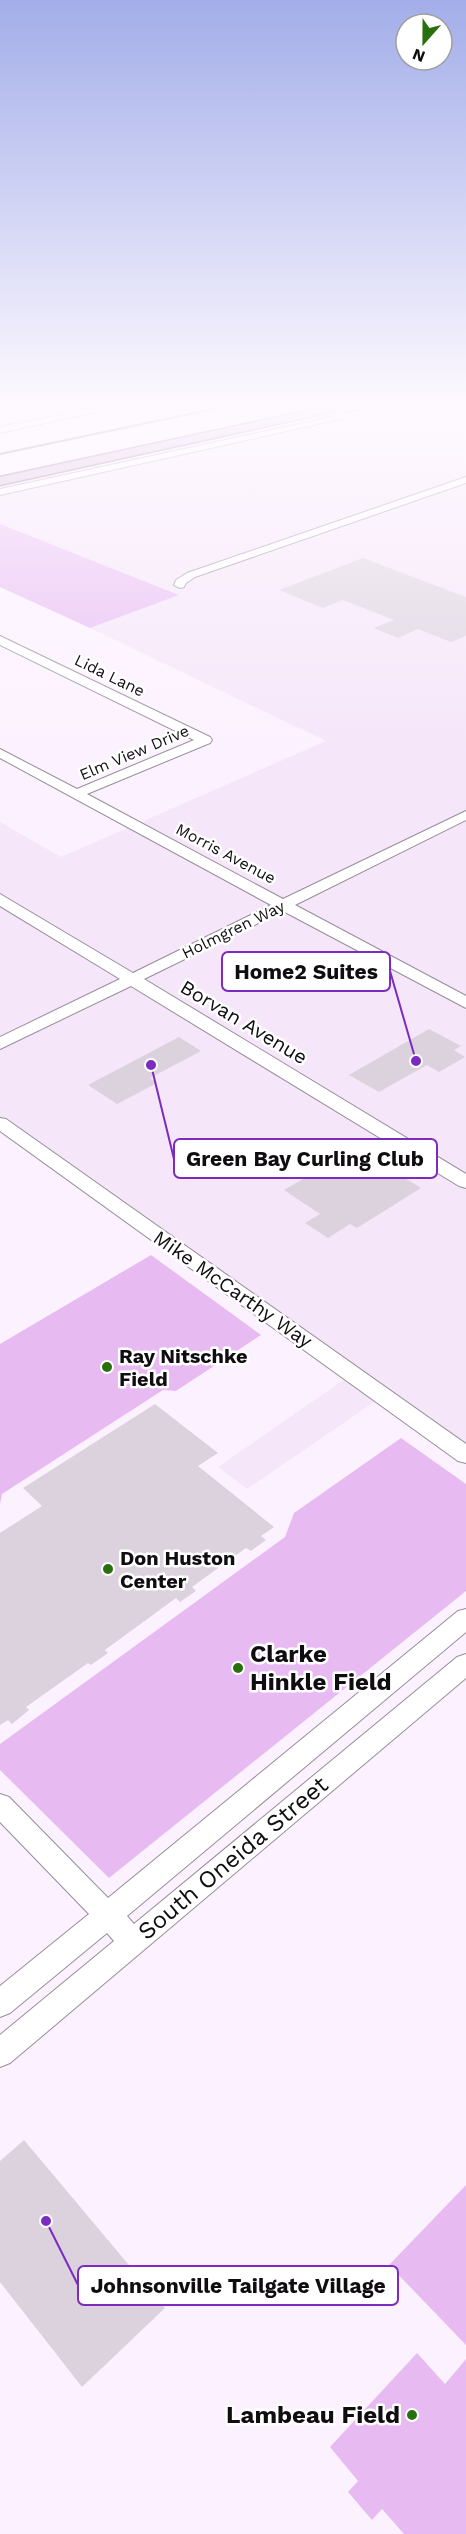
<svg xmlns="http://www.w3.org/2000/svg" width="466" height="2534" font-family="'Work Sans',sans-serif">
<rect width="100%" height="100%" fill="#fcf2ff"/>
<!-- built -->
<path fill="#f5e6f9" d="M385 408H466V1455L383 1396 247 1489 218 1467 352 1374 0 1124V822L61 857 326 741 90 628 178 595 0 524V492Z"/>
<!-- green -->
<path fill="#e7bbf2" d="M0 524 179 595 90 628 0 587Z
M151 1255 261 1335 176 1391 163 1390 2 1494 0 1504V1344Z
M401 1438 466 1484V1591L109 1878 0 1770V1744L285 1537 294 1513Z
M466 2185V2345L389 2265Z
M417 2353 445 2384 466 2359V2534H404L382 2509 372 2520 348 2492 358 2481 330 2447Z"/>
<!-- building -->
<path fill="#dcd2de" d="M363 558 466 597V636L451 642 418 629 398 638 374 628 394 620 343 600 323 608 279 590Z
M429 1029 461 1046 454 1050 465 1057 439 1072 427 1065 379 1092 349 1075Z
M179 1037 201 1051 150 1078 157 1083 117 1104 88 1085Z
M356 1148 421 1188 357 1228 350 1224 328 1238 305 1223 320 1214 284 1190Z
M155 1404 218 1453 198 1466 274 1527 261 1536 266 1540 251 1551 246 1548 192 1587 196 1591 180 1602 176 1598 105 1650 108 1653 91 1665 88 1663 26 1707 29 1710 12 1724 8 1720 0 1725V1533L42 1506 23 1488Z
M24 2140 165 2308 82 2387 0 2282V2161Z"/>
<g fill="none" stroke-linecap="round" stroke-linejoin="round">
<!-- minor casing -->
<g stroke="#978d99" stroke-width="2">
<path id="minor" d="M94 408H113L0 433V427Z
M372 408H390L0 495V489Z
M466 477V483L195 577 186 583 184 587 180 588 174 585 176 580 187 573Z
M0 636 210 737 212 740 210 743 87 794 283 899 466 811V820L295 905 466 996V1008L283 911 144 979 466 1174V1188L459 1186 131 986 0 1049V1037L120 979 0 906V894L133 973 271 905 0 758V749L77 789 194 740 0 645Z
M0 1118 6 1119 466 1444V1463L458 1461 0 1131Z
M466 1609V1632L127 1916 134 1924 457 1657 466 1654V1678L10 2063 0 2067V2035L114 1941 107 1933 10 2013 0 2017V1986L89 1914 0 1822V1794L9 1797 108 1898 458 1611Z"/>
</g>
<!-- major casing -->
<g stroke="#774e81" stroke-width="3">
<path id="major" d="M320 408H342L336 411 0 485V477Z"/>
</g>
<!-- minor -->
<use href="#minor" fill="#fff" fill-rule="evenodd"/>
<!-- major -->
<use href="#major" fill="#ceaad8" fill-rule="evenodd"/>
<!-- rail -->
<path stroke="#635d65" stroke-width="2" d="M0 454 218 408"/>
</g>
<!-- sky -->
<linearGradient id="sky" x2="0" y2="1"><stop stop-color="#a3aee9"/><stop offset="0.53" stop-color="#fef9ff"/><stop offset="1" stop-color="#fef9ff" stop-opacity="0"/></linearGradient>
<rect width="466" height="763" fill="url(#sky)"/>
<!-- markers -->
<g fill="#296f0d" stroke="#fff" stroke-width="2">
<circle cx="107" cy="1367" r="6"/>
<circle cx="108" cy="1569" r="6"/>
<circle cx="238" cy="1668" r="6"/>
<circle cx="412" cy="2415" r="6"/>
</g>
<g text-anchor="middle" stroke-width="5" stroke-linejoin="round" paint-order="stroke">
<!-- far-street labels -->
<g font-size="16" fill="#100d11" stroke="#fff">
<text transform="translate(110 675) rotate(26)" y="6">Lida Lane</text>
<text transform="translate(134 752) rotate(-23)" y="6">Elm View Drive</text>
<text transform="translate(226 853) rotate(28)" y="6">Morris Avenue</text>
<text transform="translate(233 929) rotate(-26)" y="6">Holmgren Way</text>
</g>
<!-- street labels -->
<g font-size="20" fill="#100d11" stroke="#fff">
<text transform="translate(244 1022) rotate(31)" y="7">Borvan Avenue</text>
<text transform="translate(233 1289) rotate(35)" y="7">Mike McCarthy Way</text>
</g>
<!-- poi labels -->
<g font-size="20" font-weight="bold" fill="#100d11" stroke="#fff" text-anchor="start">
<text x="119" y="1363">Ray Nitschke<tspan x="119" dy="23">Field</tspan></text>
<text x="120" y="1565">Don Huston<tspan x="120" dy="23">Center</tspan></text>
</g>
<!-- near-poi labels -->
<g font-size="24" font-weight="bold" fill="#100d11" stroke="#fff" text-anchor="start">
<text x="250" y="1662">Clarke<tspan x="250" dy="28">Hinkle Field</tspan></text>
<text x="400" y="2423" text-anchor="end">Lambeau Field</text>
</g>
<!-- near-street labels -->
<g font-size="24" fill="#100d11" stroke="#fff">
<text transform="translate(233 1858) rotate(-40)" y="8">South Oneida Street</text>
</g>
</g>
<!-- callouts -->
<path fill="none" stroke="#7b2cbf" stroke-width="2" d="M416 1061L390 971M151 1065L174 1159M46 2221L78 2285"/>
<g fill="#7b2cbf" stroke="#fff" stroke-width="2">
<circle cx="416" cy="1061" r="6"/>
<circle cx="151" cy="1065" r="6"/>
<circle cx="46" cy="2221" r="6"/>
</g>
<g fill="#fff" stroke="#7b2cbf" stroke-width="2">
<rect x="222" y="952" width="168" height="39" rx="6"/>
<rect x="174" y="1139" width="263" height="39" rx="6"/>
<rect x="78" y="2266" width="320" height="39" rx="6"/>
</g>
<g font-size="21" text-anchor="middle" font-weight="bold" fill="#100d11">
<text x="306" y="979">Home2 Suites</text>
<text x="305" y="1166">Green Bay Curling Club</text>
<text x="238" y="2293">Johnsonville Tailgate Village</text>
</g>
<!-- north arrow -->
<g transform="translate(424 42) rotate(201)"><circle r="28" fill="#ffffff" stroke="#9f9ea0" stroke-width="1.5"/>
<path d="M0-4.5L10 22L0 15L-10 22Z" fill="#296f0d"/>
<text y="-9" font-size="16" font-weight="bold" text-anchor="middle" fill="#100d11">N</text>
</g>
</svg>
